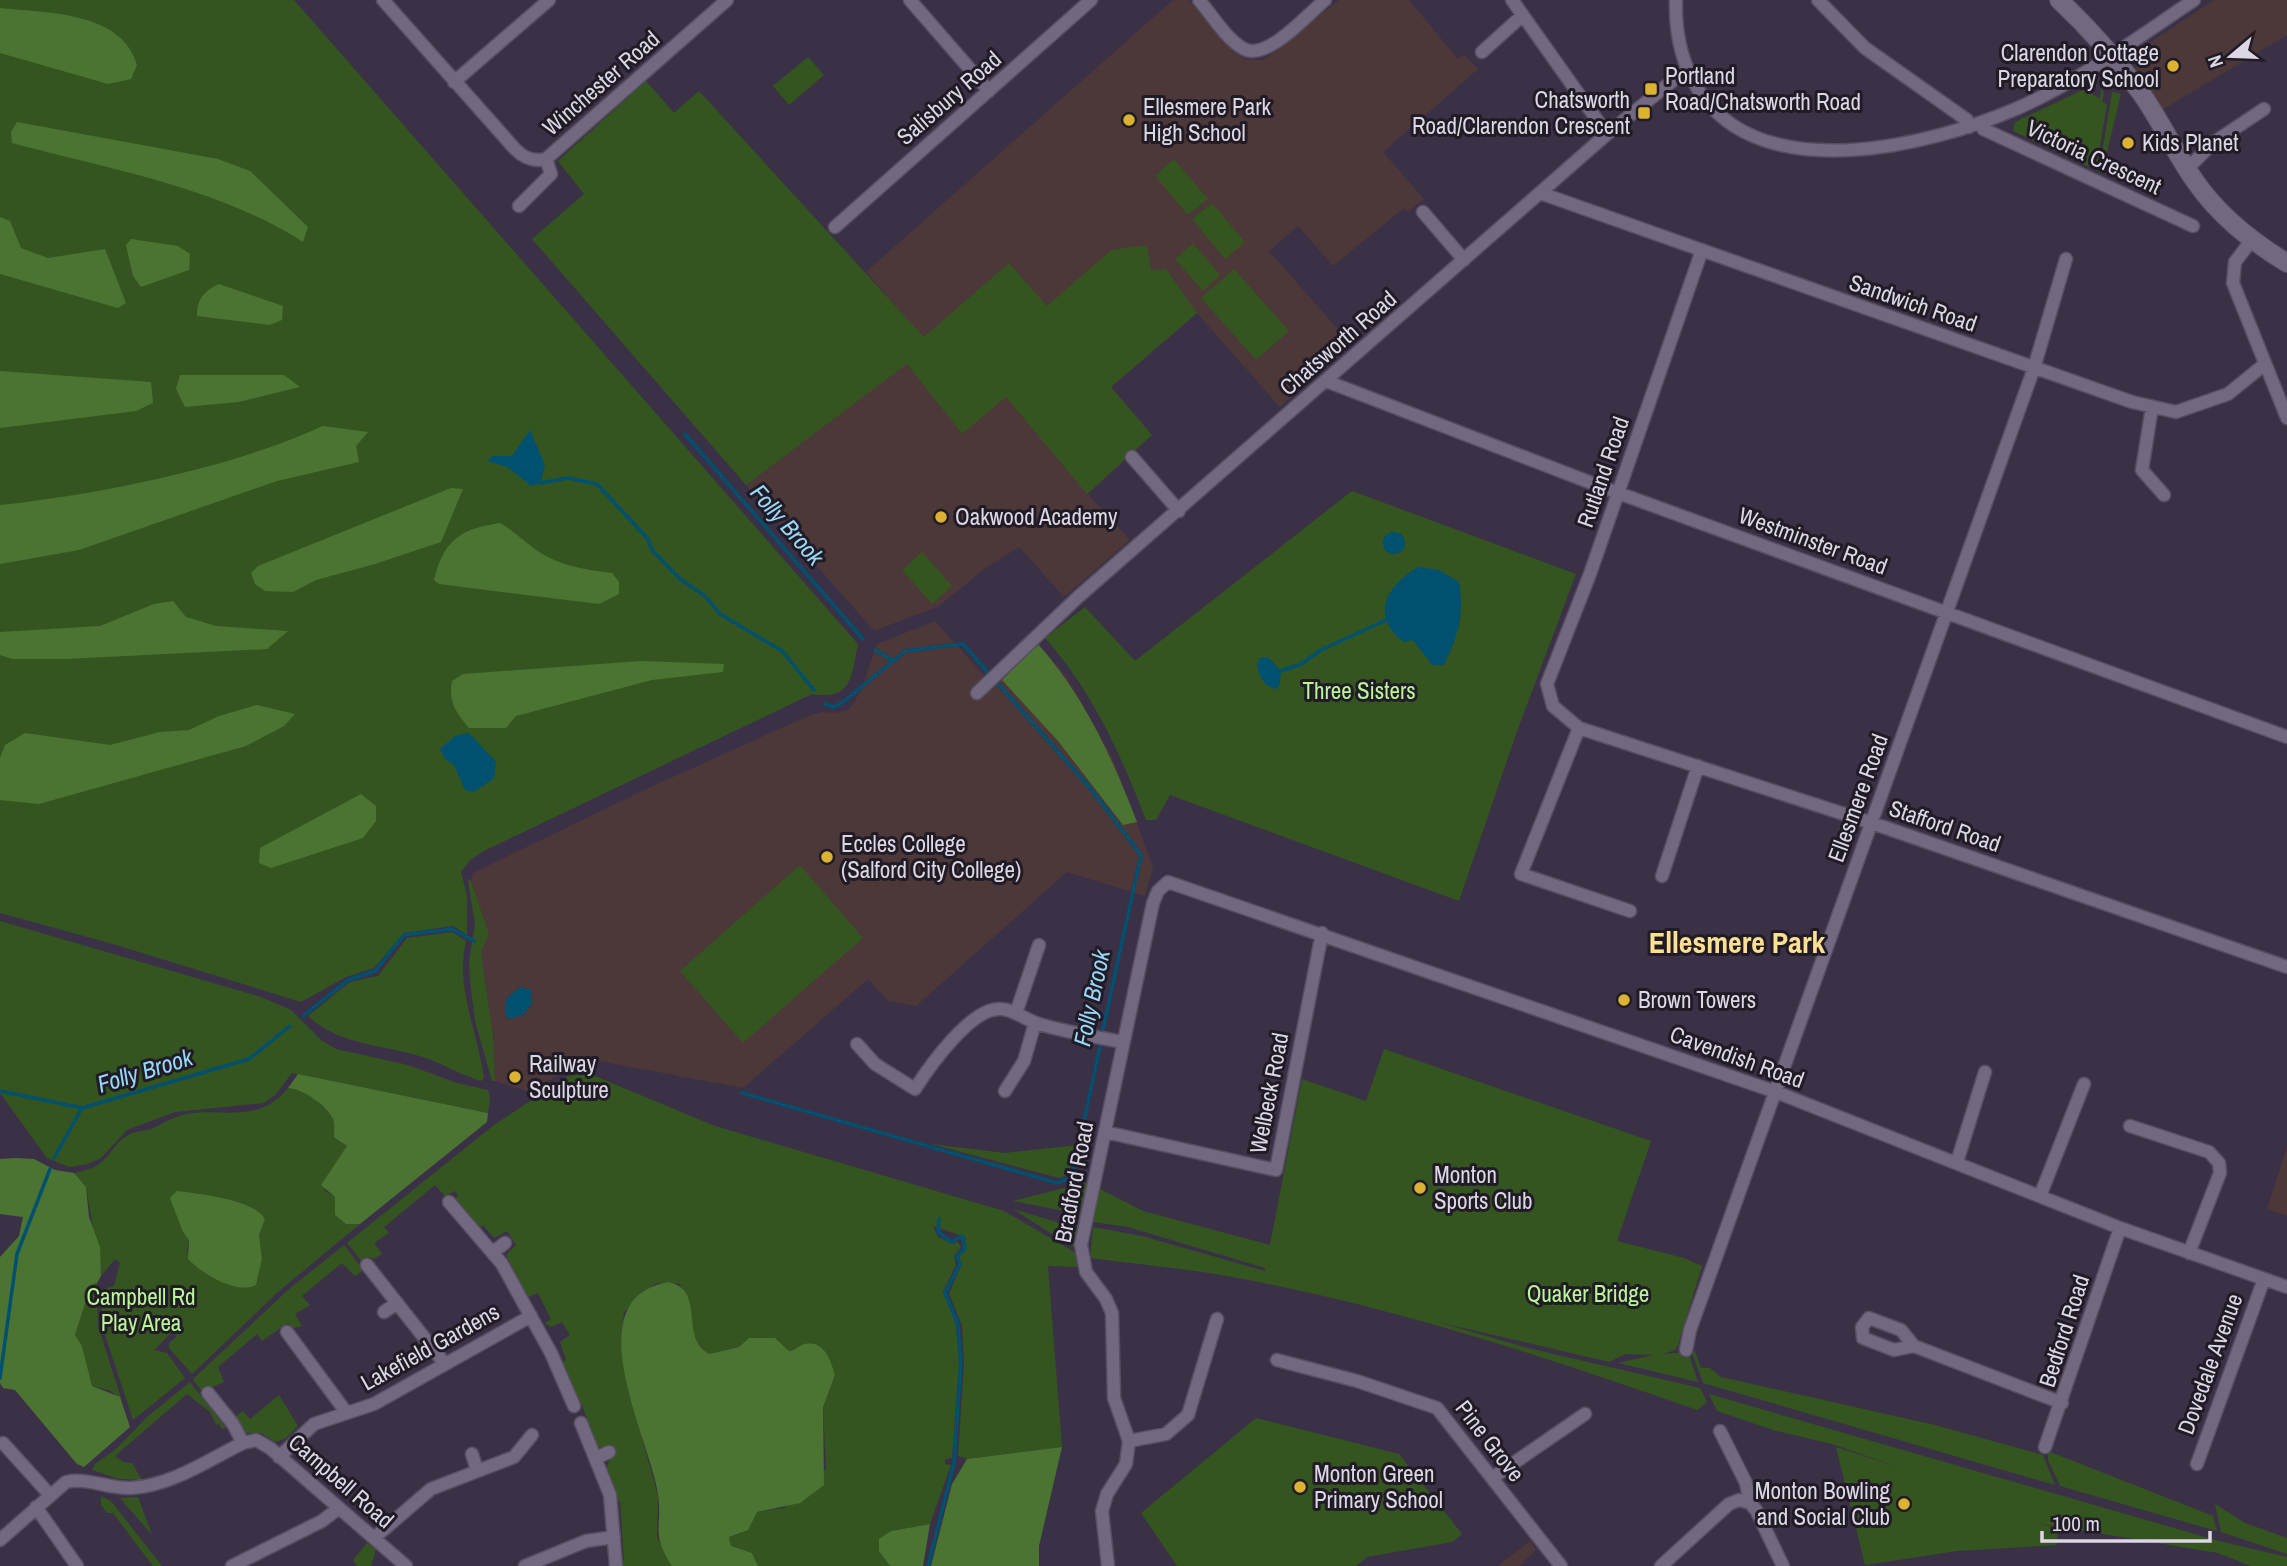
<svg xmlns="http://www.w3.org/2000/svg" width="2287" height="1566" font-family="'Archivo Narrow',sans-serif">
<rect width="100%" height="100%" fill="#3b3147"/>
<!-- education -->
<path fill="#4c3739" d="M1173 0H1189L1233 51 1246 60H1264L1339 0H1409L1458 59 1464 54 1478 69 1383 152 1424 199 1408 212 1404 208 1333 266 1298 226 1269 251 1351 344 1280 407 1197 313 1111 387 1152 435 1088 494 1130 540 1064 597 1019 547 987 567 939 606 874 631 746 485 930 345 866 272Z
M2214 0H2287V35L2162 110 2135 71 2140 49Z
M935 621 989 681 1003 680 1038 644 1067 677 1112 757 1153 867 1145 896 1067 872 916 1006 888 1001 868 979 743 1088 599 1061 582 1062 528 1092 495 1081 493 1033 481 951 489 934 471 885 473 873 644 790 779 729 808 716 822 712 836 713 849 709 861 691 877 644Z
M2287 1147V1216L2267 1209Z
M1530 1541 1536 1550 1519 1566H1498Z"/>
<!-- green -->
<path fill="#355520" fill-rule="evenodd" d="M0 0H294L858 644C851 677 853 700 812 694L484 851 470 860 461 872 467 896V935L453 926 404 933 374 968 346 977 301 1002 113 944 0 913Z
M808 57 824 75 789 105 773 86Z
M646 81 674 113 699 91 924 337 1009 263 1047 306 1111 250 1147 245 1151 270 1166 269 1197 313 1111 387 1152 435 1087 494 1006 397 962 434 907 364 746 485 532 239 584 194 558 161Z
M2095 84 2098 85 2089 92 2100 99 2101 88 2104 93 2102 102 2107 104 2096 170 2013 131 2015 122Z
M2112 92 2121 94 2102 173 2099 172Z
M1174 159 1208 199 1188 215 1155 176Z
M1212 203 1245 242 1225 259 1192 219Z
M1193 243 1220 275 1203 291 1175 259Z
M1234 269 1289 331 1256 360 1201 298Z
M1352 491 1576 574 1516 734 1459 901 1170 795 1156 820H1146C1120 753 1093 692 1045 638L1085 607 1135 661Z
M922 552 952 586 932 604 902 570Z
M800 865 863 938 743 1043 680 971Z
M470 878 489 934 481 952 493 1034 495 1081H492L475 1021 470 981 469 961 475 924 468 882Z
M0 921 261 997 291 1010 321 1040 336 1049 408 1065 457 1083 488 1090 490 1098 488 1113 292 1073 275 1095 264 1103 175 1112 127 1130 101 1158 88 1164 69 1167 47 1158 0 1093Z
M452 932 466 941C455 988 478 1032 484 1078L481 1081C461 1075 445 1065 426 1058 387 1045 340 1046 308 1016L350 982 378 976 407 938Z
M1384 1049 1651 1141 1617 1241 1684 1258 1702 1266 1678 1345 1675 1350 1663 1354 1688 1352 1698 1382 1618 1363 1653 1355 1625 1354 1609 1362 1438 1322 1528 1348 1700 1388 1707 1402 1697 1410C1544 1356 1388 1305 1227 1276 1182 1268 1135 1264 1090 1258L1093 1227 1142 1236 1265 1271V1268L1128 1227 1093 1222 1100 1189 1143 1211 1270 1245 1302 1079 1366 1101Z
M581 1073 590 1074 715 1126 1004 1211 1076 1253 1077 1267 1048 1266 1062 1447 967 1459 958 1456 964 1363 962 1325 949 1294 961 1265 959 1257 966 1248 965 1237 933 1226 938 1237 954 1244 957 1241 961 1247 954 1256 956 1265 943 1292 956 1324 959 1364 952 1458 945 1459V1464L951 1465 930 1524 891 1531 879 1551 890 1566H758L752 1553 731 1546 729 1537 741 1533 757 1512 784 1508 826 1469 823 1406 835 1375 805 1344 789 1351 775 1338H749L739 1347 710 1354C688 1343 686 1307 680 1284L669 1282 655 1284 624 1312 621 1335 631 1397 658 1496 657 1537 672 1566H621V1562L624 1561 620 1501H617C613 1485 598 1466 615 1455L611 1447H597L582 1405 560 1363 566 1360 560 1342 570 1335 562 1322 551 1327 545 1323 551 1319 538 1293 528 1297 506 1255 516 1245 507 1231 494 1238 483 1225 477 1230 454 1199 458 1196 455 1191 445 1196 435 1185 384 1227 389 1233 374 1243 382 1254 374 1259 369 1257 362 1262 347 1243 494 1125 566 1077Z
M288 1088C302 1089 327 1105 333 1119 335 1124 334 1132 335 1137L347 1146 324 1190 335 1197V1215L346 1224H360L278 1292 192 1374 169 1348V1343L177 1336 172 1332 154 1350 167 1353 185 1378 133 1420 102 1326 101 1290 114 1286 120 1263 115 1259 101 1276 86 1187 74 1173C115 1165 105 1148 130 1134 136 1131 144 1131 151 1129 159 1126 167 1120 176 1117 214 1103 255 1129 288 1088ZM177 1191C197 1193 256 1200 265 1219L259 1235 262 1259 256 1285 203 1269 187 1252 189 1239C178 1226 178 1208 177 1191Z
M931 1144 1005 1153 1077 1145 1068 1175 1059 1178Z
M1084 1183 1087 1184 1079 1214 1013 1201Z
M1013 1209 1077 1228 1075 1246H1071Z
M344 1245 363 1270 355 1276 342 1263 302 1296 310 1305 295 1314 302 1326 294 1328 288 1323 262 1341 257 1334 218 1367 224 1382 202 1392 193 1379 288 1290Z
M97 1283 98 1326 122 1401 111 1391 92 1386 82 1346 75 1335 91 1285Z
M1695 1351 1701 1368H1710L1721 1377 1935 1425 2043 1455 2055 1485 1703 1383 1692 1353Z
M190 1382 226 1428 222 1429 219 1424 216 1425 210 1412 187 1394 115 1456 123 1462 132 1463 142 1480 119 1479 92 1470 95 1464 116 1449 147 1417Z
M1709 1394 2219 1541 2287 1557V1566H2251L2218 1553 2037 1523 2058 1528 2057 1545 1957 1551 1865 1565 1836 1447 1901 1468 1832 1444 1773 1430 1717 1411Z
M279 1395 298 1426 285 1439 275 1442 261 1433H245L235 1417 243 1411 250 1419Z
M1256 1418 1399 1454 1462 1534 1452 1542 1367 1557 1356 1566H1177L1141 1513Z
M2048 1451 2213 1516 2217 1531 2060 1486 2048 1460Z
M101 1496 111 1501 162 1566H153L113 1513H107L101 1505Z
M138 1497 152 1535 120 1498Z
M2215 1504 2245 1523 2287 1538V1554L2221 1532Z
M367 1543 376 1550 371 1566H357L353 1560Z"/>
<!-- forest -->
<path fill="#4b7432" d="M0 8C46 13 122 11 137 65L131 79 108 84 0 53Z
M17 122 218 159 250 171 308 227 303 242C217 187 109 169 12 143L11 132Z
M0 217 10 221 21 248 48 258 105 249 126 303 118 308 0 274Z
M131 239 178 246 190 254 189 270 141 287 133 276 126 245Z
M219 284 283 306 282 320 270 325 197 316C197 299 204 291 219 284Z
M0 371 151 382 153 403 136 411 0 428Z
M180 375H284L300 387 239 402 185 407 176 389Z
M323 426 368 432 356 446 359 462 277 481 79 550 0 564V505C101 494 231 468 323 426Z
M451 488 463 489 441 542 375 564 316 580 293 592 265 591 255 584 251 573 258 566Z
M500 523C516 532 533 550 546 556 566 567 589 570 612 573L619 582V594L599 604 439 584 434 580C444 539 461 529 500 523Z
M173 601 186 617 216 626 288 631 267 649 66 659H13L0 655V632L100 626 154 604Z
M1038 644C1084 696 1112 757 1137 822L1123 825 1058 741 1002 680Z
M641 661 724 664 723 672 652 680 516 716 506 728H469C456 712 448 702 452 681L463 674Z
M257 705 295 714 284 726 246 746 39 804 0 800V758L5 745 25 733 110 745 160 732 189 730 219 716Z
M361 794 376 806V821L363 838 271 868 259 863 260 848Z
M298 1074 488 1113 487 1122 360 1224H346L335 1215V1197L321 1185 347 1146 334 1137C334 1132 335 1124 333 1119 327 1105 302 1089 288 1088Z
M16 1158 34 1159 55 1170 74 1173 86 1187 89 1217 100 1247 101 1276 97 1283 91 1285 75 1335 82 1346 92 1386 120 1397 130 1427 84 1467 77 1464 15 1390 3 1388 0 1383V1257L19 1236 23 1217 0 1214V1159Z
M177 1191C197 1193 256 1200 265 1219L259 1235 262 1259 256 1285C236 1295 201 1273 188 1259L189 1240 183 1232 170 1198Z
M669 1282C707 1291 678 1339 710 1354L739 1347 749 1338H775L789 1351C796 1350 799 1345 805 1344 825 1340 831 1362 835 1375L823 1407 824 1485 800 1503 757 1512 748 1530 729 1537 731 1546 752 1553 758 1566H672C650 1532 663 1528 658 1494 650 1438 573 1298 669 1282Z
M1062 1447 1039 1546V1566H931L952 1484 967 1459Z
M930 1524 923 1566H890L879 1551V1539L891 1531Z"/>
<!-- water -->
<path fill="#005170" d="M530 430 545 465 540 483 531 486 507 467 487 461 493 456H512Z
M1383 543a11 11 0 1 1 22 0a11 11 0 1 1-22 0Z
M1418 567 1439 570 1459 582C1465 615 1458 635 1444 665H1432L1413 640 1404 642C1369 616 1387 585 1418 567Z
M1268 657 1281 671 1280 684 1276 689C1263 687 1259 675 1257 664L1260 658Z
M469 733 496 762 494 778 474 792 465 790 454 765 445 759 440 749 455 736Z
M520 987 531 990 532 1004 523 1015 509 1019 505 1015 506 999Z"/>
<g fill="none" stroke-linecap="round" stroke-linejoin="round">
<!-- stream -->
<path stroke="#005170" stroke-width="3.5" d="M685 434 863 639
M540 483 568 478 597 484 647 538 653 551 680 579 705 596 720 614 782 651 814 690
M875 650 894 661 905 651 963 644 1090 788 1141 855 1102 1034
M1281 671 1301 664 1321 650 1386 620
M825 704 834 707 843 702 893 661
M303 1016 348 980 375 971 404 935 452 929 474 941
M0 1091 82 1108 249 1059 290 1026
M742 1093 1057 1183 1070 1178 1073 1172 1101 1042
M54 1158 82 1108
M0 1378 17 1254 50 1169
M928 1566 954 1463 961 1363 958 1324 945 1293 960 1264 957 1256 965 1248 962 1236 951 1242 938 1232 939 1219"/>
<!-- street casing -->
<g stroke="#564e61" stroke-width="15">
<path id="street" d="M383 0 515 149C524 158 533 162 546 159L727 0
M910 0 989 91
M1199 0C1212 15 1226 39 1244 49 1267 61 1307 15 1325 0
M1512 0 1607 134
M1676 0C1675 32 1681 63 1699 91 1762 188 1930 146 2018 108 2081 80 2137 38 2194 0
M1818 0 1865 48 1967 120 1969 127
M1482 52 1523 15
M454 82 549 0
M1981 123 1983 129 2193 226
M2187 169 2213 143 2264 109
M1540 193 2132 402 2176 412 2228 394 2265 364
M519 206 551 174 546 159
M1423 212 1464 260
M835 227 1091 0
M2251 241 2235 262 2233 283 2287 418
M1702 250 1590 574 1547 684 1553 706 1579 728 1872 823 2287 967
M1326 381 1602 487 2287 737
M2152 407 2142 470 2164 495
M1132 457 1179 511
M977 693 1077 598 1607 134 1687 69
M1579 728 1521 874 1630 911
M1662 876 1698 766
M1016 1013 1039 945
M857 1044 875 1064 915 1089C929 1067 970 1009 999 1009 1013 1008 1025 1020 1039 1024 1066 1032 1095 1037 1123 1042
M1005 1091 1024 1061 1035 1023
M2130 1126 2209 1152 2219 1163 2220 1173 2189 1253
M1105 1132 1276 1170 1322 933
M1957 1162 1985 1072
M2040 1196 2084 1084
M449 1202 502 1264 551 1353 574 1406
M493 1252 505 1243
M367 1265 445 1364
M384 1312 397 1303
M287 1332 346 1412
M1914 1346 1901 1330 1869 1318 1862 1327 1863 1338 1894 1350 1914 1346 2062 1403
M1686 1350 1690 1330 2034 368 2066 259
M1277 1360 1357 1381 1437 1408 1561 1566
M208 1393 233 1424 243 1443
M581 1423 610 1495 616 1566
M1720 1431 1746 1483 1750 1503 1756 1510 1783 1566
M1129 1441 1166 1434 1188 1415 1217 1319
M3 1443 50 1495
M2045 1447 2120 1228
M472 1454 477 1470
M279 1457 314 1424 374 1404 531 1316
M596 1458 609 1452
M2197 1464 2264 1279
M1492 1478 1585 1414
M36 1507 77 1566
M374 1538 431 1489 514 1457 532 1435
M0 1540 66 1482C87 1477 109 1489 131 1488 171 1486 208 1460 243 1443L256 1440 270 1448 406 1566
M232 1566 322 1521 339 1508
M525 1566 586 1541 614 1537
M1108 1566 1102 1511 1107 1494 1126 1464 1129 1441 1114 1398 1112 1313 1106 1299 1086 1272 1081 1245 1153 903 1158 891 1168 882 1776 1092 2120 1228 2287 1287
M1661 1566 1729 1504 1739 1500 1750 1503"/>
</g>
<!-- secondary casing -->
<g stroke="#564e61" stroke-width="20">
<path id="secondary" d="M2059 0C2089 28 2117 60 2141 93 2161 121 2175 153 2195 181 2219 216 2251 241 2287 263"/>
</g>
<!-- street -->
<use href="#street" stroke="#726880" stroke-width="12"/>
<!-- secondary -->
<use href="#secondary" stroke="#726880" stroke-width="18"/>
</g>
<!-- markers -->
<g fill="#dcb233" stroke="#201b25" stroke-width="2.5">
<circle cx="2173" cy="66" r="7"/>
<rect x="1644" y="82" width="14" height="14" rx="3.5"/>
<rect x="1637" y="106" width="14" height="14" rx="3.5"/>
<circle cx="1129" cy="120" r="7"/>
<circle cx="2128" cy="143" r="7"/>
<circle cx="941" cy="517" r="7"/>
<circle cx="827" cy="857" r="7"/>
<circle cx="1624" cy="1000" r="7"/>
<circle cx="515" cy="1077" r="7"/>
<circle cx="1420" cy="1188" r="7"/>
<circle cx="1300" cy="1487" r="7"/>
<circle cx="1904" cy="1504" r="7"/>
</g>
<g text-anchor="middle" stroke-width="6" stroke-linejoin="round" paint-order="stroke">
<!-- poi labels -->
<g font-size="23" fill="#ddd7e5" stroke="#201b25" text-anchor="start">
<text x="2159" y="61" text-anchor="end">Clarendon Cottage<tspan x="2159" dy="26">Preparatory School</tspan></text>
<text x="1665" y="84">Portland<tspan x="1665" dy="26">Road/Chatsworth Road</tspan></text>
<text x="1630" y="108" text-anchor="end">Chatsworth<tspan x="1630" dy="26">Road/Clarendon Crescent</tspan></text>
<text x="1143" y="115">Ellesmere Park<tspan x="1143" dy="26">High School</tspan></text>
<text x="2142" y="151">Kids Planet</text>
<text x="955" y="525">Oakwood Academy</text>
<text x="841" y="852">Eccles College<tspan x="841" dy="26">(Salford City College)</tspan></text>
<text x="1638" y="1008">Brown Towers</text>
<text x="529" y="1072">Railway<tspan x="529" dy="26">Sculpture</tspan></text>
<text x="1434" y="1183">Monton<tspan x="1434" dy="26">Sports Club</tspan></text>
<text x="1314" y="1482">Monton Green<tspan x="1314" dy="26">Primary School</tspan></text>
<text x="1890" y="1499" text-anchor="end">Monton Bowling<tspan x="1890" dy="26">and Social Club</tspan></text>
</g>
<!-- street labels -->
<g font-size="23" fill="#ddd7e5" stroke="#201b25">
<text transform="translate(601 83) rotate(-41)" y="8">Winchester Road</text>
<text transform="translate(949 98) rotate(-41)" y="8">Salisbury Road</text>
<text transform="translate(2094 157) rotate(25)" y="8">Victoria Crescent</text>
<text transform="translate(1913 303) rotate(19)" y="8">Sandwich Road</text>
<text transform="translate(1338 343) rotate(-41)" y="8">Chatsworth Road</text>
<text transform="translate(1603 472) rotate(-71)" y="8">Rutland Road</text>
<text transform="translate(1813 541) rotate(20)" y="8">Westminster Road</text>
<text transform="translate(1858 798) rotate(-70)" y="8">Ellesmere Road</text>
<text transform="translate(1945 826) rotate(19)" y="8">Stafford Road</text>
<text transform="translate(1737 1057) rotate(20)" y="8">Cavendish Road</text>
<text transform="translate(1269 1093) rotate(-79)" y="8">Welbeck Road</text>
<text transform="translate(1074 1182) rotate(-79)" y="8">Bradford Road</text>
<text transform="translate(2064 1331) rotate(-72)" y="8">Bedford Road</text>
<text transform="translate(430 1347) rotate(-29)" y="8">Lakefield Gardens</text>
<text transform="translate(2210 1364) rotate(-70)" y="8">Dovedale Avenue</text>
<text transform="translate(1490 1441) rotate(52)" y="8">Pine Grove</text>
<text transform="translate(341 1481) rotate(41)" y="8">Campbell Road</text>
</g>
<!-- park labels -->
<g font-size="23" fill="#baf598" stroke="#201b25">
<text x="1359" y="699">Three Sisters</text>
<text x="1588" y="1302">Quaker Bridge</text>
<text x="141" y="1305">Campbell Rd<tspan x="141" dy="26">Play Area</tspan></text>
</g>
<!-- water labels -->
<g font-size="24" font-style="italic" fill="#97d7f9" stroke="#201b25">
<text transform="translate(787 525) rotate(49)" y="8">Folly Brook</text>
<text transform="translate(1092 998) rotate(-78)" y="8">Folly Brook</text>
<text transform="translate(145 1071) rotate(-17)" y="8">Folly Brook</text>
</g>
<!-- district labels -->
<g font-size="30" font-weight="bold" fill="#fee094" stroke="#201b25">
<text x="1737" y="953">Ellesmere Park</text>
</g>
</g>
<!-- north arrow -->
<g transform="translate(2231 56) rotate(251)" stroke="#201b25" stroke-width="5" paint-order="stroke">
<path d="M0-5L12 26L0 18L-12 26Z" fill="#ddd7e5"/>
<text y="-10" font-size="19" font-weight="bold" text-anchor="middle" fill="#ddd7e5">N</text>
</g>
<!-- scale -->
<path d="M2042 1531v10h168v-10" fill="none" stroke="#ddd7e5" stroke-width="3.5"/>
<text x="2052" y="1531" font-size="21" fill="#ddd7e5" stroke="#201b25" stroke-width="5" paint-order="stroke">100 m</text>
</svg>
